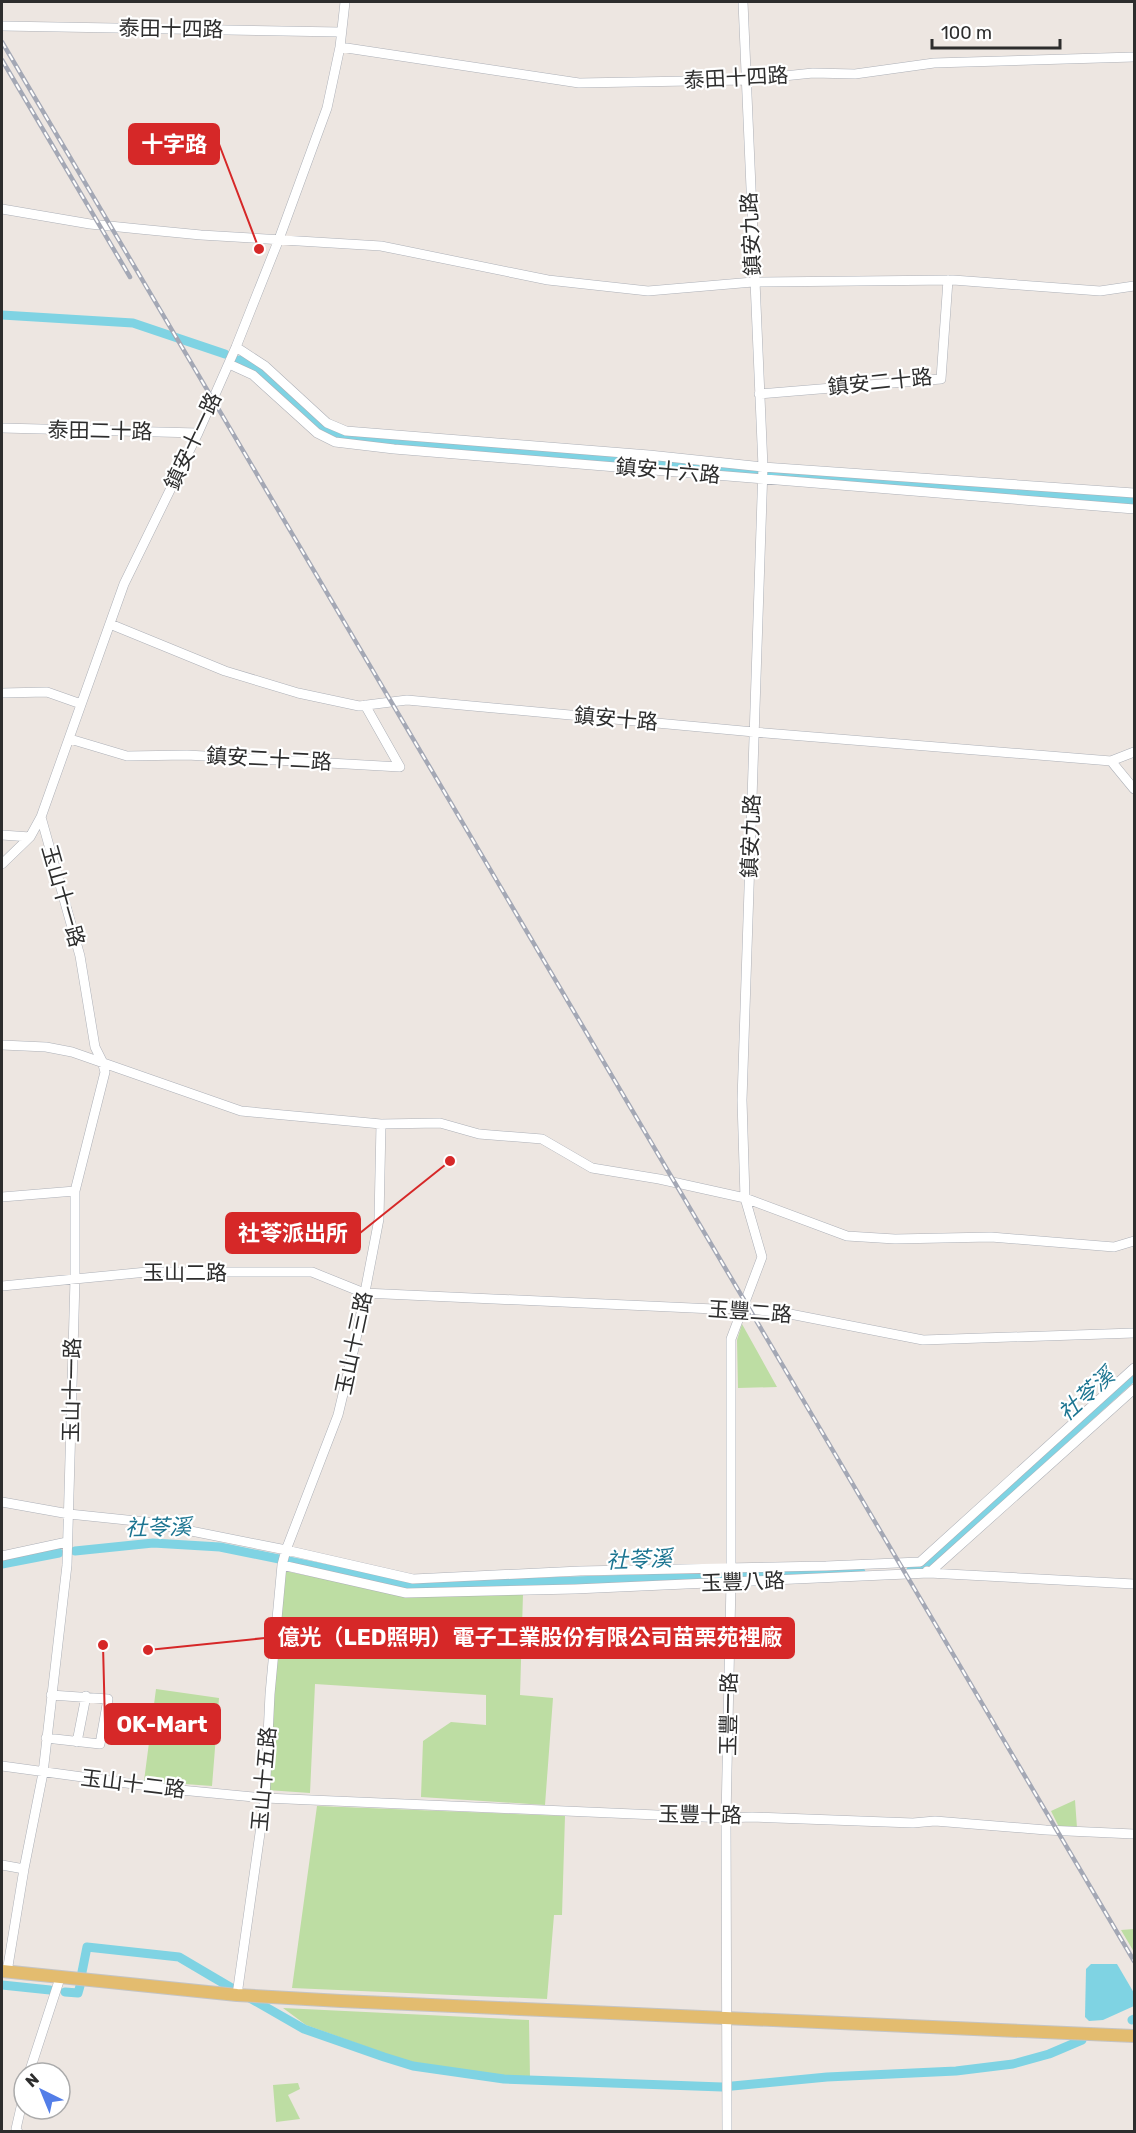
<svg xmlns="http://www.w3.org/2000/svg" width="1136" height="2133" font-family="Rubik,'Noto Sans TC',sans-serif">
<rect width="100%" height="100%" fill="#ede6e1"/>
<!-- green -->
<path fill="#bddda3" d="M742 1324 777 1387 738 1388 737 1340Z
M285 1571 406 1596 523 1594 520 1695 553 1698 545 1805 421 1797 423 1741 451 1722 486 1725V1695L315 1684 310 1793 267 1790 272 1693Z
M156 1689 219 1698 212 1786 144 1781Z
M1075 1800 1077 1828 1060 1829 1051 1811Z
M317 1806 565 1816 562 1915H554L547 1999 292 1988Z
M1134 1929V1952L1121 1930Z
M283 2008 529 2020 530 2077 501 2075 406 2061 306 2025Z
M298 2083 300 2089 288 2095 300 2119 276 2122 273 2085Z"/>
<!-- water -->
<path fill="#7fd3e3" d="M1091 1964H1117L1134 1993V2006L1103 2020 1089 2021 1085 2017 1086 1969Z"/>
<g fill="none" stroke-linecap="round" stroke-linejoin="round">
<!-- canal -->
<path stroke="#7fd3e3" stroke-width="9" d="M2 315 133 323 225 354
M239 360C246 363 254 366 260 370 287 392 309 427 342 438L640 462
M654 463 1134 502
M75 1551 153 1543 220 1547 411 1586 861 1572
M2 1564 59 1553
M911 1570H920L1134 1376
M82 1972 87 1947 179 1957 235 1990
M2 1985 50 1990
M65 1992 78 1993 80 1986
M248 1997 304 2029 384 2057 413 2066 504 2079 722 2087 827 2077 956 2071 1013 2064 1049 2054 1082 2040
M1132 2020 1134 2019"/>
<!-- minor casing -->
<g stroke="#adb0b7" stroke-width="10">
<path id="minor" d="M2 26 340 32
M340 47 579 83 745 80 813 73 855 74 934 63 1134 57
M2 209 90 224 139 229 201 235 381 246 548 280 648 291 753 282 953 280 1100 291 1134 286
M236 347 265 366 327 423 346 431 649 455 763 467 1134 493
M229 364 253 375 317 433 335 442 394 449 1134 509
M759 394 941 379 948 280
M2 428 198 433
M110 624 225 671 298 693 359 706 407 700 754 732 1111 761 1134 752
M2 693 47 692 81 704
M70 739 127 756 187 755 400 767 365 705
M1111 761 1134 789
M2 835 30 837
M2 864 30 837 41 817 124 584 198 433 236 347 279 239 327 108 340 47 345 2
M2 1045 46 1047 72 1052 241 1111 381 1124 440 1123 479 1134 542 1139 592 1168 659 1179 745 1198 847 1236 895 1239 991 1237 1114 1247 1134 1241
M2 1197 75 1191
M2 1286 147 1272H312L364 1293 714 1309 744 1308 790 1314 923 1340 1134 1333
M2 1502 69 1514 146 1522 286 1550 413 1579 580 1571 826 1566 920 1562 1134 1368
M2 1556 67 1542
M282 1565 406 1593 575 1589 929 1573 1134 1584
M927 1571 929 1573 1134 1389
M46 1738 100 1744 108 1699 51 1695
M77 1742 86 1696
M2 1766 170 1789 265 1798 726 1818 752 1817 913 1823 935 1821 1046 1830 1134 1834
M2 1865 24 1869
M7 1972 24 1869 43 1773 67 1565 75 1279V1191L105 1072 102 1061 95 1047 80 956 41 817
M237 1995 265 1798 270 1694 282 1565 286 1550 338 1415 355 1344 379 1219 381 1124
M29 2073 60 1978
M18 2132 16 2129 24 2094
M727 2132 726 1818 731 1582V1339L762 1257 745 1198 742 1100 763 467 743 2"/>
</g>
<!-- major casing -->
<g stroke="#c4c4c4" stroke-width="14">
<path id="major" d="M2 1971 237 1995 341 2001 1134 2036"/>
</g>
<!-- minor -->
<use href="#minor" stroke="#fff" stroke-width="9"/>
<!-- major -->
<use href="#major" stroke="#e3bc6f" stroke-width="12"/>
<!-- rail casing -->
<g stroke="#a4a8b5" stroke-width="4.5">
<path id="rail" d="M2 42 1134 1961
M2 60 130 277"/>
</g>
<!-- rail -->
<use href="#rail" stroke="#fff" stroke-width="2" stroke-dasharray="7" stroke-linecap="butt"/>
</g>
<g text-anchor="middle" stroke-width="4.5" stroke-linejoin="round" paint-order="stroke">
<!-- street labels -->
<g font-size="21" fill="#2d2d2d" stroke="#fff">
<text transform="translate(171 29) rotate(1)" y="7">泰田十四路</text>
<text transform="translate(736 78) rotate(-3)" y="7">泰田十四路</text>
<text transform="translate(751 234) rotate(-93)" y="7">鎮安九路</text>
<text transform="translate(880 382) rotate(-6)" y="7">鎮安二十路</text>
<text transform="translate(100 431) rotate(1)" y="7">泰田二十路</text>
<text transform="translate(193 441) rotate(-65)" y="7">鎮安十一路</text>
<text transform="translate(668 471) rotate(5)" y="7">鎮安十六路</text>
<text transform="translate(616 719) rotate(5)" y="7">鎮安十路</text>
<text transform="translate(269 759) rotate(3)" y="7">鎮安二十二路</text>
<text transform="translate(751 836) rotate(-88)" y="7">鎮安九路</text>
<text transform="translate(63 896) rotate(74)" y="7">玉山十一路</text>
<text x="185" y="1280">玉山二路</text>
<text transform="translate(750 1312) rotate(4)" y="7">玉豐二路</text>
<text transform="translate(354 1343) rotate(-78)" y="7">玉山十三路</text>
<text transform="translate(72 1390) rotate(-89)" y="7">玉山十一路</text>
<text transform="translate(743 1582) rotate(-2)" y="7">玉豐八路</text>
<text transform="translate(729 1714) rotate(-89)" y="7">玉豐一路</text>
<text transform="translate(264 1779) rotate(-85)" y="7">玉山十五路</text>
<text transform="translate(133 1784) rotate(7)" y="7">玉山十二路</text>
<text transform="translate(700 1815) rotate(1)" y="7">玉豐十路</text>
</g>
<!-- water labels -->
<g font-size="22" font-style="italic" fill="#1c7591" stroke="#fff">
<text transform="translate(1086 1394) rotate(-42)" y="8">社苓溪</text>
<text transform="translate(158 1527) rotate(-1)" y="8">社苓溪</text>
<text transform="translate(639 1559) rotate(-2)" y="8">社苓溪</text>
</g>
</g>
<!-- callouts -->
<path fill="none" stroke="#d62828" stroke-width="2" d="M259 249L219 144M450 1161L360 1233M148 1650L265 1638M103 1645L105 1724"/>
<g fill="#d62828" stroke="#fff" stroke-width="2">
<circle cx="259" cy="249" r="6"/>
<circle cx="450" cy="1161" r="6"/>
<circle cx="148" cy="1650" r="6"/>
<circle cx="103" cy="1645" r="6"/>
</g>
<g fill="#d62828" stroke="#d62828" stroke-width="2">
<rect x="129" y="124" width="90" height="40" rx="6"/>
<rect x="226" y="1213" width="134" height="40" rx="6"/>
<rect x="265" y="1618" width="529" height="40" rx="6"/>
<rect x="105" y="1704" width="115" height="40" rx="6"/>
</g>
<g font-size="22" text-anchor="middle" font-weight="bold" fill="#fff">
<text x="174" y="152">十字路</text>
<text x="293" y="1241">社苓派出所</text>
<text x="530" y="1645">億光（LED照明）電子工業股份有限公司苗栗苑裡廠</text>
<text x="162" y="1732">OK-Mart</text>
</g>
<!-- border -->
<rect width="1136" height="2133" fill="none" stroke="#2d2d2d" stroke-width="6"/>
<!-- north arrow -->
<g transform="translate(42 2091) rotate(317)"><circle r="28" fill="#ffffff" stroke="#ababab" stroke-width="1.5"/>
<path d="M0-4.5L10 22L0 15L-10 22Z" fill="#537ee8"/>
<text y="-9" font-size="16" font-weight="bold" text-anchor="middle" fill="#2d2d2d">N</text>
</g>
<!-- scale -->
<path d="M932 39v9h128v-9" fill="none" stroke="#2d2d2d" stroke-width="3"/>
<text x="941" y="39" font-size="18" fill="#2d2d2d" stroke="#ffffff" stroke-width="4.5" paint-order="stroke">100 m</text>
</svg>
